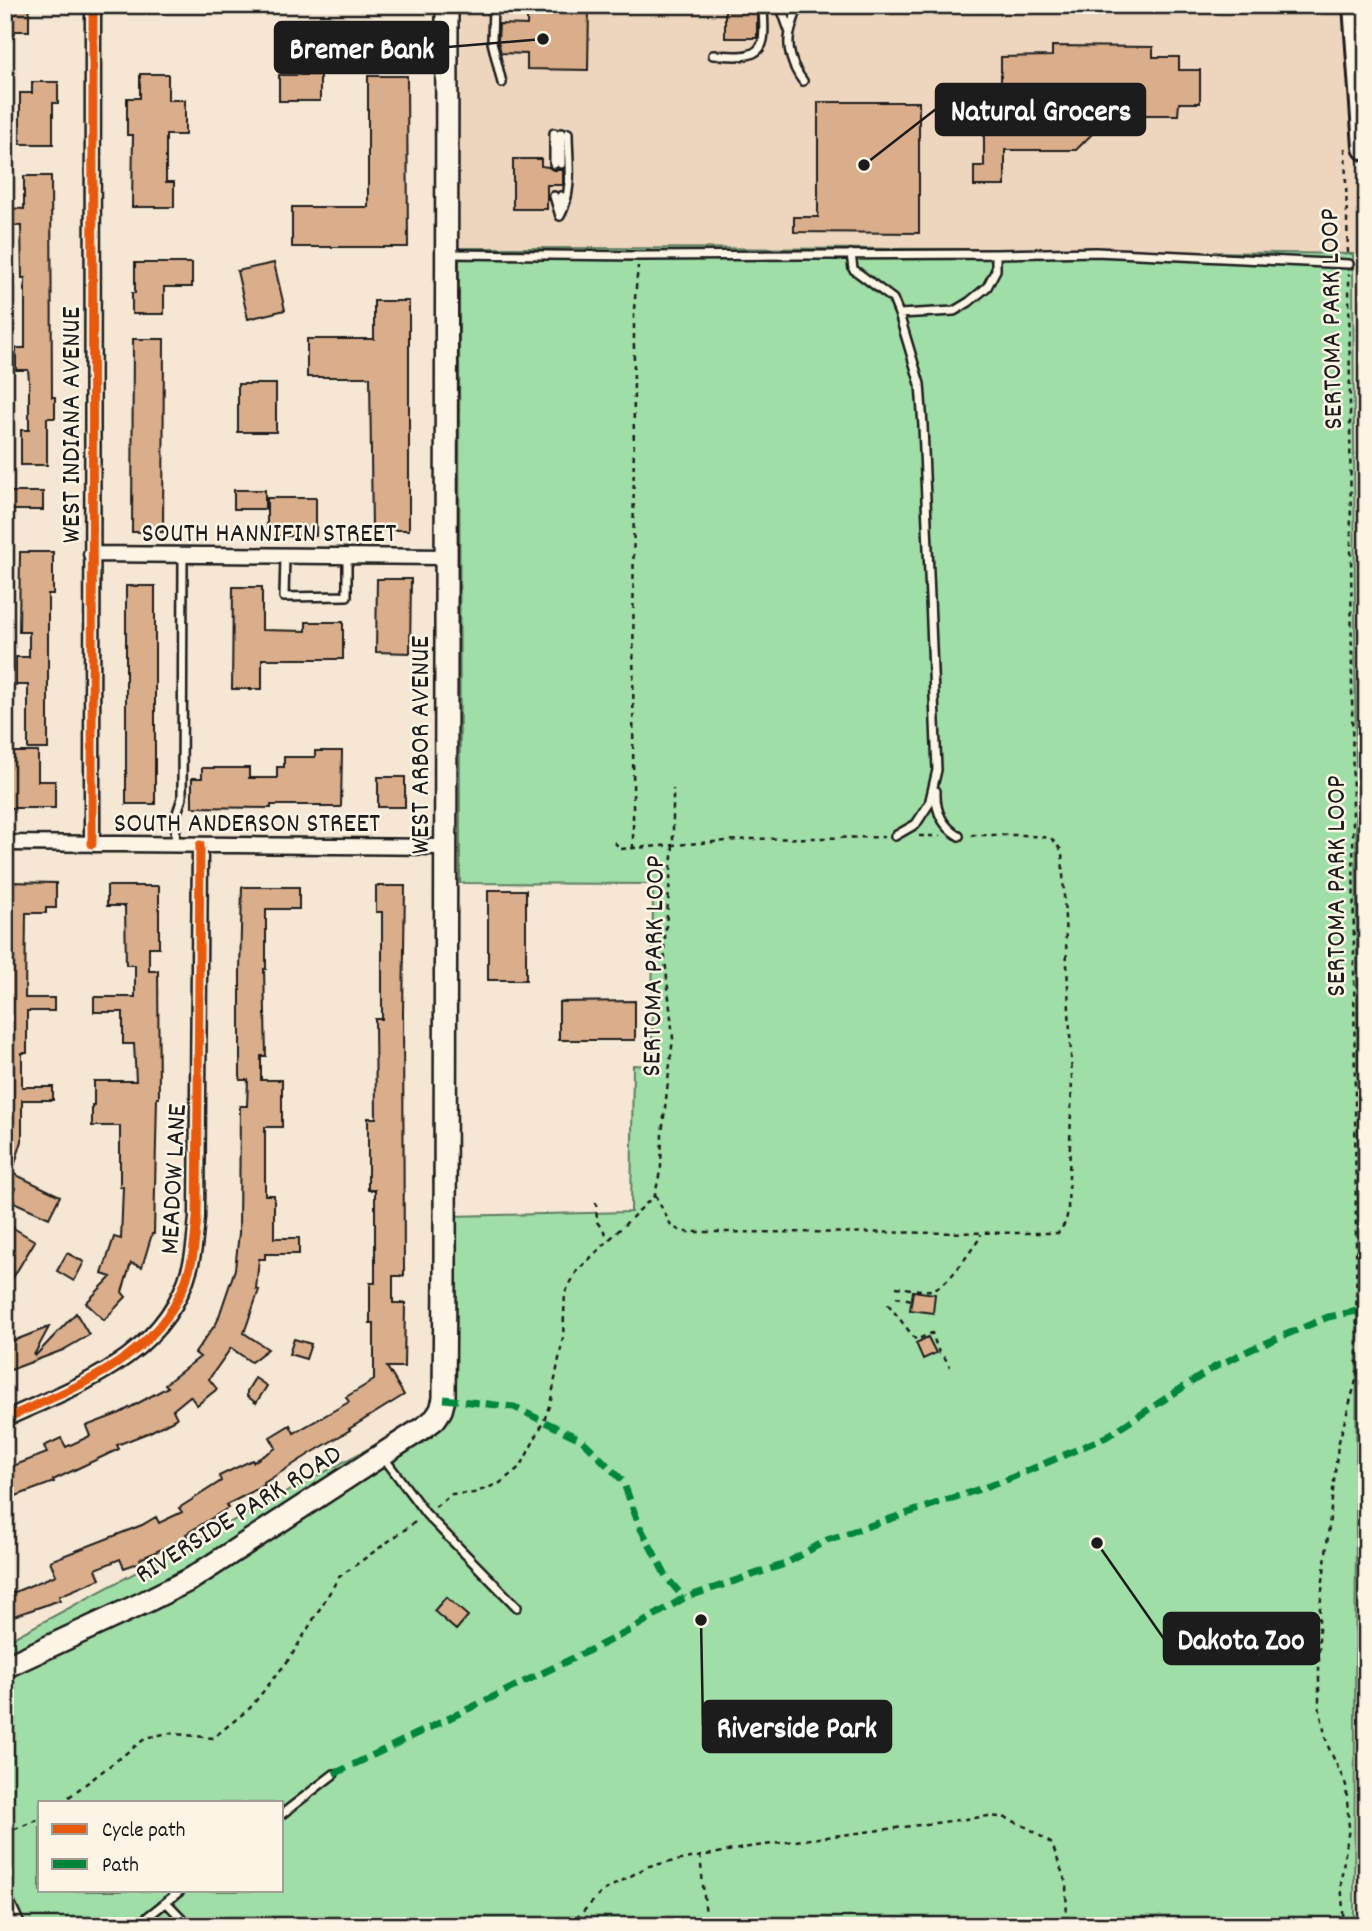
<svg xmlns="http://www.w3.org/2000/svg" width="1372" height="1931" font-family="Dekko,sans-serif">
<rect width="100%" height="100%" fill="#f5e7d3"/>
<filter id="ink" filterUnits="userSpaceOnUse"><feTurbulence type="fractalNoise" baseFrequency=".0143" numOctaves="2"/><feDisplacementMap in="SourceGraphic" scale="14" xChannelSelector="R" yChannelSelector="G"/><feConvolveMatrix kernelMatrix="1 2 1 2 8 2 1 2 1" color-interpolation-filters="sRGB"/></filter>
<g filter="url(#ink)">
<!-- built -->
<path fill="#edd6bd" d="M461 5H1348L1360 254 973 249 459 248Z"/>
<!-- green -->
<path fill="#9fdea7" stroke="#5e7d62" stroke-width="2" fill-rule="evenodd" d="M459 248 973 249 1353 254 1359 1307 1357 1311 1354 1926H5V1642L441 1410 449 1216 631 1212 633 1065 652 1066 653 884 460 883ZM40 1803H282V1891H40Z"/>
<!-- building -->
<path fill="#daae8b" stroke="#1c1c1c" stroke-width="2" d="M5 5H29V31H5Z
M543 5 589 7 588 70 527 69V54L501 53 498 41 499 24 527 25V6Z
M725 5H757V38H725Z
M1052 46 1153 47V57H1179V70H1200V103H1179L1178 115H1111L1076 150H1005V186H974V166H984V93H1001V57L1052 56Z
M140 74H168V100H185V135H166V182H174V207H132L133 135H127V98H140Z
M279 75H320V101H279Z
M368 76H407L408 247H292V207H368Z
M32 82H58V103H53V144H20V93H32Z
M818 102H919V233L794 232V217H818Z
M513 159H541V166L548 167 553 170H563V185H547V209H513Z
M24 176H51L52 397H55V418H47V465H21V430H29V381L28 370H16V348H25V278H22L21 226 5 225V208L24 209Z
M135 263H192V287H164V314H132V293H135Z
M274 263 285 310 248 319 237 271Z
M374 301H409V530H372L370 377H307V339H374Z
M133 339H164L163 532H132Z
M238 384H276V432H238Z
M234 490H265V509H234Z
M5 492H43V510H5Z
M267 498H316V536H267Z
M20 552H53V594H48V749H28V685H16V657H29V632H19Z
M377 579H411L410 653 376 652Z
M126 586H155V804H126Z
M233 587H262V630L306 631V622H343V659H262V689H232Z
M315 751H342L341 807H321V805H271V808L192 807V778H202V768H249V778H277V767H284V757H315Z
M7 752H38V781H55V808H7Z
M378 777H405V807H378Z
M8 882 56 883V908H46V913H26L25 998H54V1011H27V1053H22V1087H53V1100H22V1141L12 1173 60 1196 49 1218 9 1200 15 1188 5 1185V926H7Z
M107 886H159V947H149V971H158L159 1098H157L154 1234H152L142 1267 131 1263 122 1292 126 1297 104 1320 86 1303 111 1277 102 1274 114 1237 121 1239 123 1187H120V1126H92V1105H94V1081H136L134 1044H123V1012H94V997H135V965H126L125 906H107Z
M376 886H405L403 1013 404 1276H393V1303H405L404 1367H387L404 1395 349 1429 350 1430 308 1455 264 1483 265 1485 226 1505 228 1508 186 1534 188 1537 140 1559 141 1562 124 1568 120 1559 96 1569 100 1579 59 1596 60 1600 5 1619V1596L56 1575 50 1561 142 1525 156 1517 159 1523 182 1512 179 1508 221 1481 219 1476 252 1460 253 1462 276 1448 270 1437 290 1425 294 1433 349 1402 346 1397 374 1380V1323H370V1283H375V1190H368V1118H376L375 1019H382V912H376Z
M242 887H299V909H266V969H264L266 1056H261V1080H282V1127H265V1195H274V1238H299V1254H265V1259H259L256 1289 259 1290 244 1333 268 1349 251 1362 231 1348 209 1379 217 1389 197 1405 190 1396 173 1410 177 1418 150 1432 117 1445 119 1449 53 1480 54 1482 5 1500V1469L47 1453 44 1446 61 1438 66 1447 90 1436 86 1426 120 1413 168 1387 165 1384 200 1357 195 1353 217 1322 235 1269 239 1233 240 1106H247L248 1080H240V973Z
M488 890H526V980H488Z
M635 1001V1040H559V1002Z
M5 1223 35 1241 5 1291Z
M67 1253 84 1262 74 1281 57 1271Z
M913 1291 935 1294 933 1313 910 1310Z
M76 1313 89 1335 63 1350 5 1372V1344L49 1327 34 1355 35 1356Z
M928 1337 936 1353 923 1359 916 1343Z
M294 1339 311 1344 306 1359 289 1354Z
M255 1378 267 1386 256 1403 247 1396V1391Z
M446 1597 468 1616 456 1630 434 1611Z"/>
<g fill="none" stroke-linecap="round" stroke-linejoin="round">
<!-- lane casing -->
<g stroke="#1c1c1c" stroke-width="12">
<path id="lane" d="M493 5 492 42 502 83
M780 5 790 33
M798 5C796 15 792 23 790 33 786 49 793 68 803 81
M713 55C729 55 759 62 763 40 765 30 763 16 763 5
M554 133V164
M561 133V164
M554 196 560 216
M561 212V196
M560 216C574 191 568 160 568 133
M450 254 640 256 996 254 1096 252 1349 264
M851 254 853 269 893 299 899 314 920 384 923 426 937 770 929 804 916 824 895 836
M899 314 954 311 969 302 987 287 996 270V254
M285 556 284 597 347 596V557
M936 791C935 811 942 826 959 836
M175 845 176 816 182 798 183 555
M384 1458 426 1514 517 1607
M282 1814 334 1774
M5 1891 21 1926
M166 1902 189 1926
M136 1926 180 1891"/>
</g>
<!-- street casing -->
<g stroke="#1c1c1c" stroke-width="19">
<path id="street" d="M91 554 446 557
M5 843 446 847
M92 844 93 5
M5 1419C79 1385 167 1356 190 1267 195 1251 195 1234 197 1218L200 845"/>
</g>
<!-- secondary casing -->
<g stroke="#1c1c1c" stroke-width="26">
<path id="secondary" d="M5 1667 143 1603 191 1579 426 1426 435 1419 441 1410 444 1399 445 1276 447 5"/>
</g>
<!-- highway casing -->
<g stroke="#1c1c1c" stroke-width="32">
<path id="highway" d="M1357 5 1367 147"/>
</g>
<!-- path -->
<path stroke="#1c1c1c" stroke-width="2.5" stroke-dasharray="5 5" stroke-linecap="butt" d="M1345 148 1348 254
M919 836H940
M614 842 621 849 752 839 884 837
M633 849 634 309 638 266
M655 1195 672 1227 684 1232 1058 1233 1066 1222 1068 1209 1072 1078 1062 851 1051 838 1023 835H971
M596 1202 597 1222 610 1239
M896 1287C907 1288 919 1291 930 1290 948 1288 969 1252 980 1238L981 1234
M896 1297 912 1300
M888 1304 916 1340 932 1333 939 1353 945 1358 950 1367
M435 1507 452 1494 474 1493 500 1483 521 1466 544 1421 551 1400 563 1338 565 1293 577 1271 655 1195 661 1167 662 1134 673 1038 664 949 673 845V789
M61 1803 146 1738 168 1733 213 1738 250 1708 290 1658 339 1577 418 1520
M5 1833 40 1819
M700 1855 707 1926
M569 1926 603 1891 649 1866 749 1847 989 1816 1007 1818 1030 1829 1052 1844 1066 1883 1067 1926
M1344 1926 1341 1880 1349 1828 1346 1785 1327 1744 1319 1706V1617L1338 1445 1357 1377 1349 274"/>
<!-- lane -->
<use href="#lane" stroke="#fcf5e5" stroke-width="7"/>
<!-- street -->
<use href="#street" stroke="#fcf5e5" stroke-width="14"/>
<!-- secondary -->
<use href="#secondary" stroke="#fcf5e5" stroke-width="21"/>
<!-- highway -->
<use href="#highway" stroke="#fcf5e5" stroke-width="26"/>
<!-- quiet -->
<path stroke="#00873e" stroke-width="7" stroke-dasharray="14 7" stroke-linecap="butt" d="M444 1399 514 1407 582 1440 623 1481 639 1525 667 1578 684 1598
M334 1774 625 1633 684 1598 785 1564 827 1540 1004 1481 1106 1437 1213 1368 1252 1349 1328 1317 1357 1311"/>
<!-- cycleway casing -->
<g stroke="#fcf5e5" stroke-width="13">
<path id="cycleway" d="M92 844 93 5
M5 1419C79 1385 167 1356 190 1267 195 1251 195 1234 197 1218L200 845"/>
</g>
<!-- cycleway -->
<use href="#cycleway" stroke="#e8590c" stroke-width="9"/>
</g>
</g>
<g text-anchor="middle" stroke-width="5" stroke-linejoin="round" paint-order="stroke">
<!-- street labels -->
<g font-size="28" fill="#1c1c1c" stroke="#fcf5e5">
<text transform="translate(1329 319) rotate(-91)" y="10">SERTOMA PARK LOOP</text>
<text transform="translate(69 425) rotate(-90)" y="10">WEST INDIANA AVENUE</text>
<text x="269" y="541">SOUTH HANNIFIN STREET</text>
<text transform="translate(418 745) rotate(-90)" y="10">WEST ARBOR AVENUE</text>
<text x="247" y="831">SOUTH ANDERSON STREET</text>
<text transform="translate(1334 886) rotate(-90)" y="10">SERTOMA PARK LOOP</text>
<text transform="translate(651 966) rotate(-89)" y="10">SERTOMA PARK LOOP</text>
<text transform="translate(171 1179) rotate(-87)" y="10">MEADOW LANE</text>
<text transform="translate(237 1512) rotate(-32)" y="10">RIVERSIDE PARK ROAD</text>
</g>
</g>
<!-- callouts -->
<path fill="none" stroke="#1c1c1c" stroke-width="2.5" d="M543 39L448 47M864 165L936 109M1097 1543L1164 1639M701 1620L703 1726"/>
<g fill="#1c1c1c" stroke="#fcf5e5" stroke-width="2.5">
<circle cx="543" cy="39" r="7"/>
<circle cx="864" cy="165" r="7"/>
<circle cx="1097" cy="1543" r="7"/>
<circle cx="701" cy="1620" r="7"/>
</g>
<g fill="#1c1c1c" stroke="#1c1c1c" stroke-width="2.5">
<rect x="275" y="22" width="173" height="51" rx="7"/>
<rect x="936" y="84" width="209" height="51" rx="7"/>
<rect x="1164" y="1613" width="155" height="51" rx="7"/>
<rect x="703" y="1701" width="188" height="51" rx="7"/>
</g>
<g font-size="30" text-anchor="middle" font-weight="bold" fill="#fff">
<text x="362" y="58">Bremer Bank</text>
<text x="1041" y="120">Natural Grocers</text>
<text x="1241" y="1649">Dakota Zoo</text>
<text x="797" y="1737">Riverside Park</text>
</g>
<!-- margin -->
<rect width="1372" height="1931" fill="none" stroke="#fcf5e5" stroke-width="28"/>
<rect x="14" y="14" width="1344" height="1903" fill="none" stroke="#1c1c1c" stroke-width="2.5" filter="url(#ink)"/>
<!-- legend -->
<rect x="38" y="1801" width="245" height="91" fill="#fcf5e5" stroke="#a29e95" stroke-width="2"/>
<rect x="52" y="1824" width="35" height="10" fill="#e8590c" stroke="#a29e95" stroke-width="2"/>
<text x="102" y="1836" font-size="21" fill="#1c1c1c">Cycle path</text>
<rect x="52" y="1859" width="35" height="10" fill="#00873e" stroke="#a29e95" stroke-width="2"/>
<text x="102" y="1871" font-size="21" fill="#1c1c1c">Path</text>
</svg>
